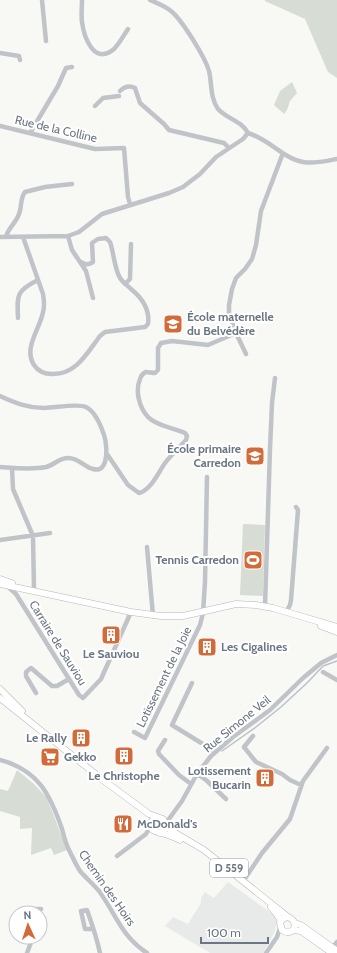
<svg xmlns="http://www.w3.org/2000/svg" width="337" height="953" font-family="Cabin,sans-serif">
<rect width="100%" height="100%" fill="#f8f8f5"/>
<!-- built -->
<path fill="#e8eae9" d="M228 882 274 915 277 922 275 931 263 953H210L165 926 173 917 188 924 201 903V898L205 892 214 898Z"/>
<!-- green -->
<path fill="#d7dcd5" d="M265 0H337V78L328 72 305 19 265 1Z
M292 82 297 93 290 101 287 110 284 114 274 105 280 91Z
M243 524 265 525 263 596 240 595Z
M17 770 34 784 47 798 67 850 54 855 51 848 31 855 32 828 20 829V817L0 811V789L8 791Z"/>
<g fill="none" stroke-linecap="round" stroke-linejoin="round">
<!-- stream -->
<path stroke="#b9c2c7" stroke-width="1.5" d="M222 751 256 727 281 707 308 682 323 666 337 661"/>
<!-- major casing -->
<g stroke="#b4b7bb" stroke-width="7">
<path id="major" d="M0 579 12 583
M0 584 131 612 161 616H183L236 604 256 605 273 608 337 627
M321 626 337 632
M0 689 22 711
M0 698 103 780 149 814 163 819 166 826 163 831 160 833
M156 818 151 822C149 833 158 831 165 834 170 835 175 838 180 840
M166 826 172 831 204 850 288 917C301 922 293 938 282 930L280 923 282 919 288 917
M271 907 276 913 281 921
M295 923 301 925 337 951
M293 930 301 931 332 953"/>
</g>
<!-- minor -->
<path stroke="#c0c3c7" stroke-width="4.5" d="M42 0 46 41
M82 0C82 7 81 15 82 22 84 37 94 66 114 49 119 44 124 35 128 29
M150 0C157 3 165 6 171 11 182 20 205 57 209 71 212 83 210 98 218 109 227 119 242 121 248 133 269 139 284 159 303 162 314 164 326 161 337 159
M0 53 19 56 20 60
M120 91C124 87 129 85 135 88L140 103 164 124 169 130 224 143 229 148
M95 106 103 98 119 96
M0 126 95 149 124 148 128 197 130 204
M30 133 58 86 66 68 72 67
M68 236 72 250 86 271 93 298
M0 237 68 236 79 232 102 214 169 193 183 187 200 174 216 157 243 139 248 133
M6 237C8 228 16 223 19 214 22 207 20 198 25 192L45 187 72 184
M23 237 43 294C44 300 45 306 43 312 40 329 23 348 34 365 38 371 45 374 52 374 76 375 87 353 100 336L105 332 145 327 148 324C150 310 142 298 131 289 127 285 123 283 120 278 114 268 114 253 110 242L106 238 98 239 92 243 93 262C88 265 86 265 81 262
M125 284 130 279 131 244
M18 318C17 295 16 291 38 280
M236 333 246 354
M0 396C15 403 28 408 44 408 55 408 77 403 86 407 96 412 101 426 104 435 107 443 110 474 93 469 84 467 79 458 68 458 59 458 54 465 46 467 31 470 15 468 0 467
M107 454 128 485 139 493C151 490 158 473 165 463 171 455 179 448 186 440L187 436 185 433C174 428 157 426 148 417 139 407 135 391 140 379 141 376 143 373 146 372 148 372 153 373 155 373L158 370V348L161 343 172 341 208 345 236 333 229 313V305L232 289 236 278 245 269 252 259 256 245 261 211 283 153
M12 468 13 489 33 536 34 590
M0 540 50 533
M147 547 153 616
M7 586 16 594 79 695 83 698 101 679 131 612
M265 606 270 449 272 403 275 378
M286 612 290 605 291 600 298 510 296 507
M323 672 337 680
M192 683 172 725 211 749 215 752
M36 693 26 676V672L31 668 52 686H57L69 679
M134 732 145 738 200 625 203 613 205 582 207 477
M253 736 244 747 256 762 282 774 290 780 301 785
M165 740 158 751 159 754 179 775 191 784
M0 760C38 770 50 794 62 829 64 837 66 845 70 852 73 858 76 865 80 871 86 878 93 884 99 891 116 914 121 936 147 953
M197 774 206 780 226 799
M166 823 182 801 197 774 211 756 233 737 270 710 303 678 321 663 337 655
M117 856 146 834 150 827
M244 880 262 853 290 819 303 781 327 748
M36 913V909H41
M93 929H85L81 911 87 910C92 924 97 939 100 953
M333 947 337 942
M27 953 33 937
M266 953 277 937 280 928"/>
<!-- major -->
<use href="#major" stroke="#fff" stroke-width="6"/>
</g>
<!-- icons -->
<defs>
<g id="school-square" transform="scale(1)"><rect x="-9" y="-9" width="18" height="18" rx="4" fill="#d36a3a" stroke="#fff"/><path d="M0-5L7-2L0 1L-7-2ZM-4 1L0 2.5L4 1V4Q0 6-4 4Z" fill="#fff"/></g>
<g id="stadium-square" transform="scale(1)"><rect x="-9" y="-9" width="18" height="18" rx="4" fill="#d36a3a" stroke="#fff"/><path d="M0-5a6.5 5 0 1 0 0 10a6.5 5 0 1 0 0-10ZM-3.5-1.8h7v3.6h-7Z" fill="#fff"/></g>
<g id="building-square" transform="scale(1)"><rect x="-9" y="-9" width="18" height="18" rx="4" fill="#d36a3a" stroke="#fff"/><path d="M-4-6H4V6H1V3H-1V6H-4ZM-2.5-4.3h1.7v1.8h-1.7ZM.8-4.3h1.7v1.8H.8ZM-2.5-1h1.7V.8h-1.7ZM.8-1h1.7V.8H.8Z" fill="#fff"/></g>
<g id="supermarket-square" transform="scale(1)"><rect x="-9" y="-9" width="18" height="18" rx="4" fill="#d36a3a" stroke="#fff"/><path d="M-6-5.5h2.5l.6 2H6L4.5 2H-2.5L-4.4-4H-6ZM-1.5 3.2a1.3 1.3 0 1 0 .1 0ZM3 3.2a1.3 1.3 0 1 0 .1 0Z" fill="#fff"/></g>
<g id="restaurant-square" transform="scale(1)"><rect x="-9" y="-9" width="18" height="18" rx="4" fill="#d36a3a" stroke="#fff"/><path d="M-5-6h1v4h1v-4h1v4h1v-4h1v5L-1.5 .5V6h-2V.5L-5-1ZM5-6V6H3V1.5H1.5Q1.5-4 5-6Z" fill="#fff"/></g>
</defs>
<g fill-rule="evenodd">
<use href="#school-square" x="173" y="324"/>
<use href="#school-square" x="255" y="456"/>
<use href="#stadium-square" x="253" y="560"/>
<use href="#building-square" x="111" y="635"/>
<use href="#building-square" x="207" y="647"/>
<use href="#building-square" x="81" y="738"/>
<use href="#building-square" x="124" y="756"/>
<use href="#supermarket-square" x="50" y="757"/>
<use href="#building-square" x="265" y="778"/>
<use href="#restaurant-square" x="123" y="824"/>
</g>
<g text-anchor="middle" stroke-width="4" stroke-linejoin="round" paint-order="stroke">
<!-- shield labels -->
<rect fill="#fff" stroke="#979fa8" stroke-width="1" x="210" y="859" width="38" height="18" rx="3"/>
<g font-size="11" font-weight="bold" fill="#6a7683">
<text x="229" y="872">D 559</text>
</g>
<!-- street labels -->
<g font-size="12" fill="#6a7683" stroke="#fff">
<text transform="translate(56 129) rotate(13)" y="4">Rue de la Colline</text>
<text transform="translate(58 643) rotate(58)" y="4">Carraire de Sauviou</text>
<text transform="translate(164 677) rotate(-64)" y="4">Lotissement de la Joie</text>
<text transform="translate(237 724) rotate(-39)" y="4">Rue Simone Veil</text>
<text transform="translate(107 888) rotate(55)" y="4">Chemin des Hoirs</text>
</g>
<!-- poi labels -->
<g font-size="12" font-weight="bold" fill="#6a7683" stroke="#fff" text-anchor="start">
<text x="187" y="321">École maternelle<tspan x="187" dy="14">du Belvédère</tspan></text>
<text x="241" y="453" text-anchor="end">École primaire<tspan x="241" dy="14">Carredon</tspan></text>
<text x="239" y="564" text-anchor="end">Tennis Carredon</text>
<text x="221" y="651">Les Cigalines</text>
<text x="111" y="658" text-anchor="middle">Le Sauviou</text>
<text x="67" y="742" text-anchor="end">Le Rally</text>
<text x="64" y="761">Gekko</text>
<text x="251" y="775" text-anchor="end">Lotissement<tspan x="251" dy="14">Bucarin</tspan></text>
<text x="124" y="780" text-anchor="middle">Le Christophe</text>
<text x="137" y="828">McDonald's</text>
</g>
</g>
<!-- north arrow -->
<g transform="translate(28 925) rotate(357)"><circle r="19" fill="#ffffff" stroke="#c3c8cd"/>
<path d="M0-3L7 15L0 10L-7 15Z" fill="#d36a3a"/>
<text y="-6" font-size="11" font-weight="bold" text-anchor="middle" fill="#6a7683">N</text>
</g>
<!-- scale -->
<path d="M201 937v6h67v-6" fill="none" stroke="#6a7683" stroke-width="2"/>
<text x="207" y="937" font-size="12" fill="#6a7683" stroke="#ffffff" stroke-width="3" paint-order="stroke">100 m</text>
</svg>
